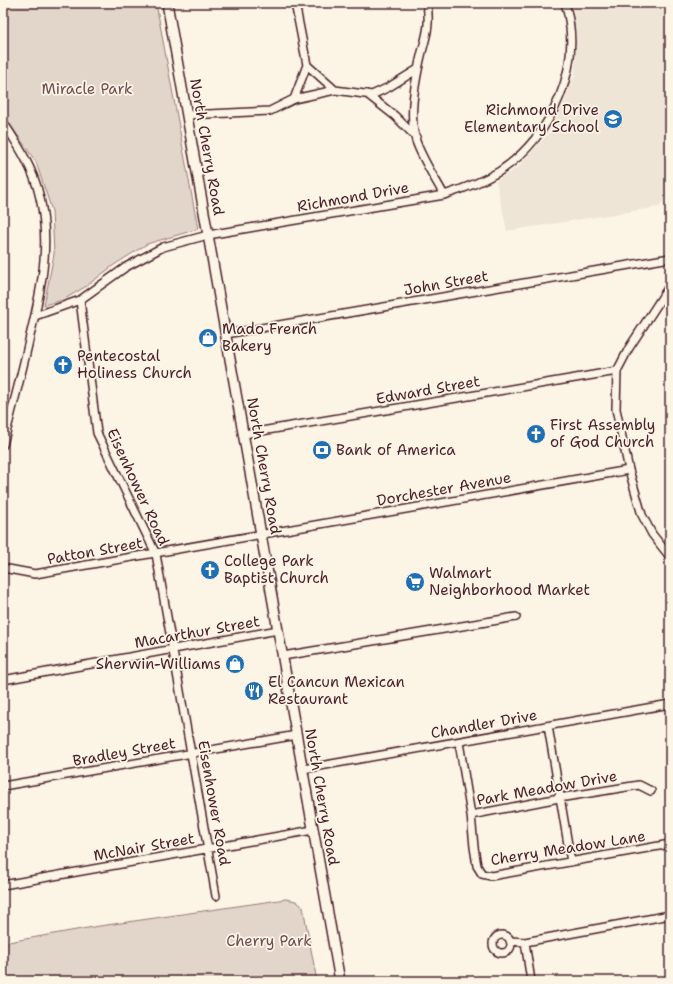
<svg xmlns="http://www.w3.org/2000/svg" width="673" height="984" font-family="'Shantell Sans',sans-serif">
<rect width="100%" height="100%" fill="#fcf5e5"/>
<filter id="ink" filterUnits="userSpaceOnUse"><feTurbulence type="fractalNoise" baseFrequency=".025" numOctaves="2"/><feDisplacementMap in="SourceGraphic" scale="8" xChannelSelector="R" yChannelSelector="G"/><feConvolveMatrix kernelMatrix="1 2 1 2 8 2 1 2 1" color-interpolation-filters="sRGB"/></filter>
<g filter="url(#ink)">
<!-- built -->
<path fill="#eee5d7" d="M573 3H662L670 18V192L659 207 507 231 496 181 518 167 548 134 563 105 575 74 576 35Z"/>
<!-- green -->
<path fill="#e2d5ca" stroke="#967a7a" d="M3 3H156L198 229 147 244 114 265 85 287 63 300 44 305 54 254 52 211 36 162 3 114Z
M286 899 296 901 303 907 317 981H3V943L93 927Z"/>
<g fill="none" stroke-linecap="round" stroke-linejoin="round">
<!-- minor casing -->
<g stroke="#4a1f2b" stroke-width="10">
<path id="minor" d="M427 3C431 32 424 39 419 65 414 89 409 117 416 141 422 159 435 178 444 195
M307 65 335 90 372 95 389 87 418 69
M367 94 395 116 416 137
M294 99 335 90
M187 115 270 111 294 99 307 65 295 3
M3 122C19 146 34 170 40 198 51 245 41 291 30 336 22 373 12 409 3 445
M670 285 629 348 617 371 616 409 629 470 642 515 652 534 670 557
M80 300 97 433 156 554 216 896
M35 316 80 300 126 267 163 247 208 235 444 195C463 189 482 182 500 171 553 136 584 65 565 3
M226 334 670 258
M244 434 617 371
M3 568 35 574 629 470
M283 656 516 617
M3 680 278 630
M548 726 571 862
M459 742 471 815 474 847 477 866 482 874 491 876 670 844
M303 769 670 704
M3 786 297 735
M471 815 559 798 639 785 651 791
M3 885 313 830
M493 944a9 9 0 1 1 18 0a9 9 0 1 1-18 0Z
M510 941 525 942 670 915
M525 942 531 981"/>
</g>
<!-- major casing -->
<g stroke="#4a1f2b" stroke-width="12">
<path id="major" d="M167 3 340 981"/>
</g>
<!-- minor -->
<use href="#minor" stroke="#fcf5e5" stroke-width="7"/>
<!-- major -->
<use href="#major" stroke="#fcf5e5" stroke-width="9"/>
</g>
</g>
<!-- icons -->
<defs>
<g id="school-disc" transform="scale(1)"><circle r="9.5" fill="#1f6fb2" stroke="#fcf5e5"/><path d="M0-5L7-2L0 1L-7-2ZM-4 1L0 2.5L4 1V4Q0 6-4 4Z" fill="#fff"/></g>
<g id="shop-disc" transform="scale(1)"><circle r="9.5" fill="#1f6fb2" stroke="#fcf5e5"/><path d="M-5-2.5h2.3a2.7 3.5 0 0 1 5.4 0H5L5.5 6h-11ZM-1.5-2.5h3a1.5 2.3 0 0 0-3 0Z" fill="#fff"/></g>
<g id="church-disc" transform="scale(1)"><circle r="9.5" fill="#1f6fb2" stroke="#fcf5e5"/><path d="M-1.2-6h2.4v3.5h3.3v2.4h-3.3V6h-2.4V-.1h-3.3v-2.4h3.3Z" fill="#fff"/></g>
<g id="bank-disc" transform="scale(1)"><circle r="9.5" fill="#1f6fb2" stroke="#fcf5e5"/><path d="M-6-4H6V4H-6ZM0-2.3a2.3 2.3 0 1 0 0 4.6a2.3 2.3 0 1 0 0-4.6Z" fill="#fff"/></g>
<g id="supermarket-disc" transform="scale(1)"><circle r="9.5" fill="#1f6fb2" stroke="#fcf5e5"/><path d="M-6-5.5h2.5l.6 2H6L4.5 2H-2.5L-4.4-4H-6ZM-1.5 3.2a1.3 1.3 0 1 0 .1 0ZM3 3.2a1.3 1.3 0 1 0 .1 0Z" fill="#fff"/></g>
<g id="restaurant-disc" transform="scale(1)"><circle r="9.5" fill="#1f6fb2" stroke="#fcf5e5"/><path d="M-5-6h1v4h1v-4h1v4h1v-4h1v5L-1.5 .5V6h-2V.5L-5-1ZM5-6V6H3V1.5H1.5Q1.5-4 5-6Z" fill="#fff"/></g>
</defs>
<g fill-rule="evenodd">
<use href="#school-disc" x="613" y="119"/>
<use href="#shop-disc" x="208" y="338"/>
<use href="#church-disc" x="63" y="365"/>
<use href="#church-disc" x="536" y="434"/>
<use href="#bank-disc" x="322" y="450"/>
<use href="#church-disc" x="210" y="570"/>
<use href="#supermarket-disc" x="415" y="582"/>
<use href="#shop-disc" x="235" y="664"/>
<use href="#restaurant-disc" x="254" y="691"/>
</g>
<g text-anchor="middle" stroke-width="3.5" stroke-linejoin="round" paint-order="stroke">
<!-- park labels -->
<g font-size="15" fill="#704c53" stroke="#fcf5e5">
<text x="87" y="94">Miracle Park</text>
<text x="269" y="946">Cherry Park</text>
</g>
<!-- poi labels -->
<g font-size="15" fill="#4a1f2b" stroke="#fcf5e5" text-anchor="start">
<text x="599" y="115" text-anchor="end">Richmond Drive<tspan x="599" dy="17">Elementary School</tspan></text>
<text x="222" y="334">Mado French<tspan x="222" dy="17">Bakery</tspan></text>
<text x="77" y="361">Pentecostal<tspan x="77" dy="17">Holiness Church</tspan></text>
<text x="550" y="430">First Assembly<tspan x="550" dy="17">of God Church</tspan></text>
<text x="336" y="455">Bank of America</text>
<text x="224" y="566">College Park<tspan x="224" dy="17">Baptist Church</tspan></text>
<text x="429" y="578">Walmart<tspan x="429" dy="17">Neighborhood Market</tspan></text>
<text x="221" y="669" text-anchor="end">Sherwin-Williams</text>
<text x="268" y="687">El Cancun Mexican<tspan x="268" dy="17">Restaurant</tspan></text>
</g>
<!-- street labels -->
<g font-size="15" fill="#4a1f2b" stroke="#fcf5e5">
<text transform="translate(207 147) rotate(80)" y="5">North Cherry Road</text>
<text transform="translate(353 197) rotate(-10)" y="5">Richmond Drive</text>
<text transform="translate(446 283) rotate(-10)" y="5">John Street</text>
<text transform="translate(428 390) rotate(-10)" y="5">Edward Street</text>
<text transform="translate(264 466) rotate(80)" y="5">North Cherry Road</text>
<text transform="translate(138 487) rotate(65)" y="5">Eisenhower Road</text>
<text transform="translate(444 489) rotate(-10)" y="5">Dorchester Avenue</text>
<text transform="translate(95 551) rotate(-10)" y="5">Patton Street</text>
<text transform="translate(197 632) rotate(-10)" y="5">Macarthur Street</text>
<text transform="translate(484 724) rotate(-10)" y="5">Chandler Drive</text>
<text transform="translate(124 752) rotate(-10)" y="5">Bradley Street</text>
<text transform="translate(547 788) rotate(-10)" y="5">Park Meadow Drive</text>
<text transform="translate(322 797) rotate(80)" y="5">North Cherry Road</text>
<text transform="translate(214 803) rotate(80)" y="5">Eisenhower Road</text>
<text transform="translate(144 847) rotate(-10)" y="5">McNair Street</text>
<text transform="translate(568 848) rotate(-9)" y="5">Cherry Meadow Lane</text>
</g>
</g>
<!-- margin -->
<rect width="673" height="984" fill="none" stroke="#fcf5e5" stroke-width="16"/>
<rect x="8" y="8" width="657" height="968" fill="none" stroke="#4a1f2b" stroke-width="1.5" filter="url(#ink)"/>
</svg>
